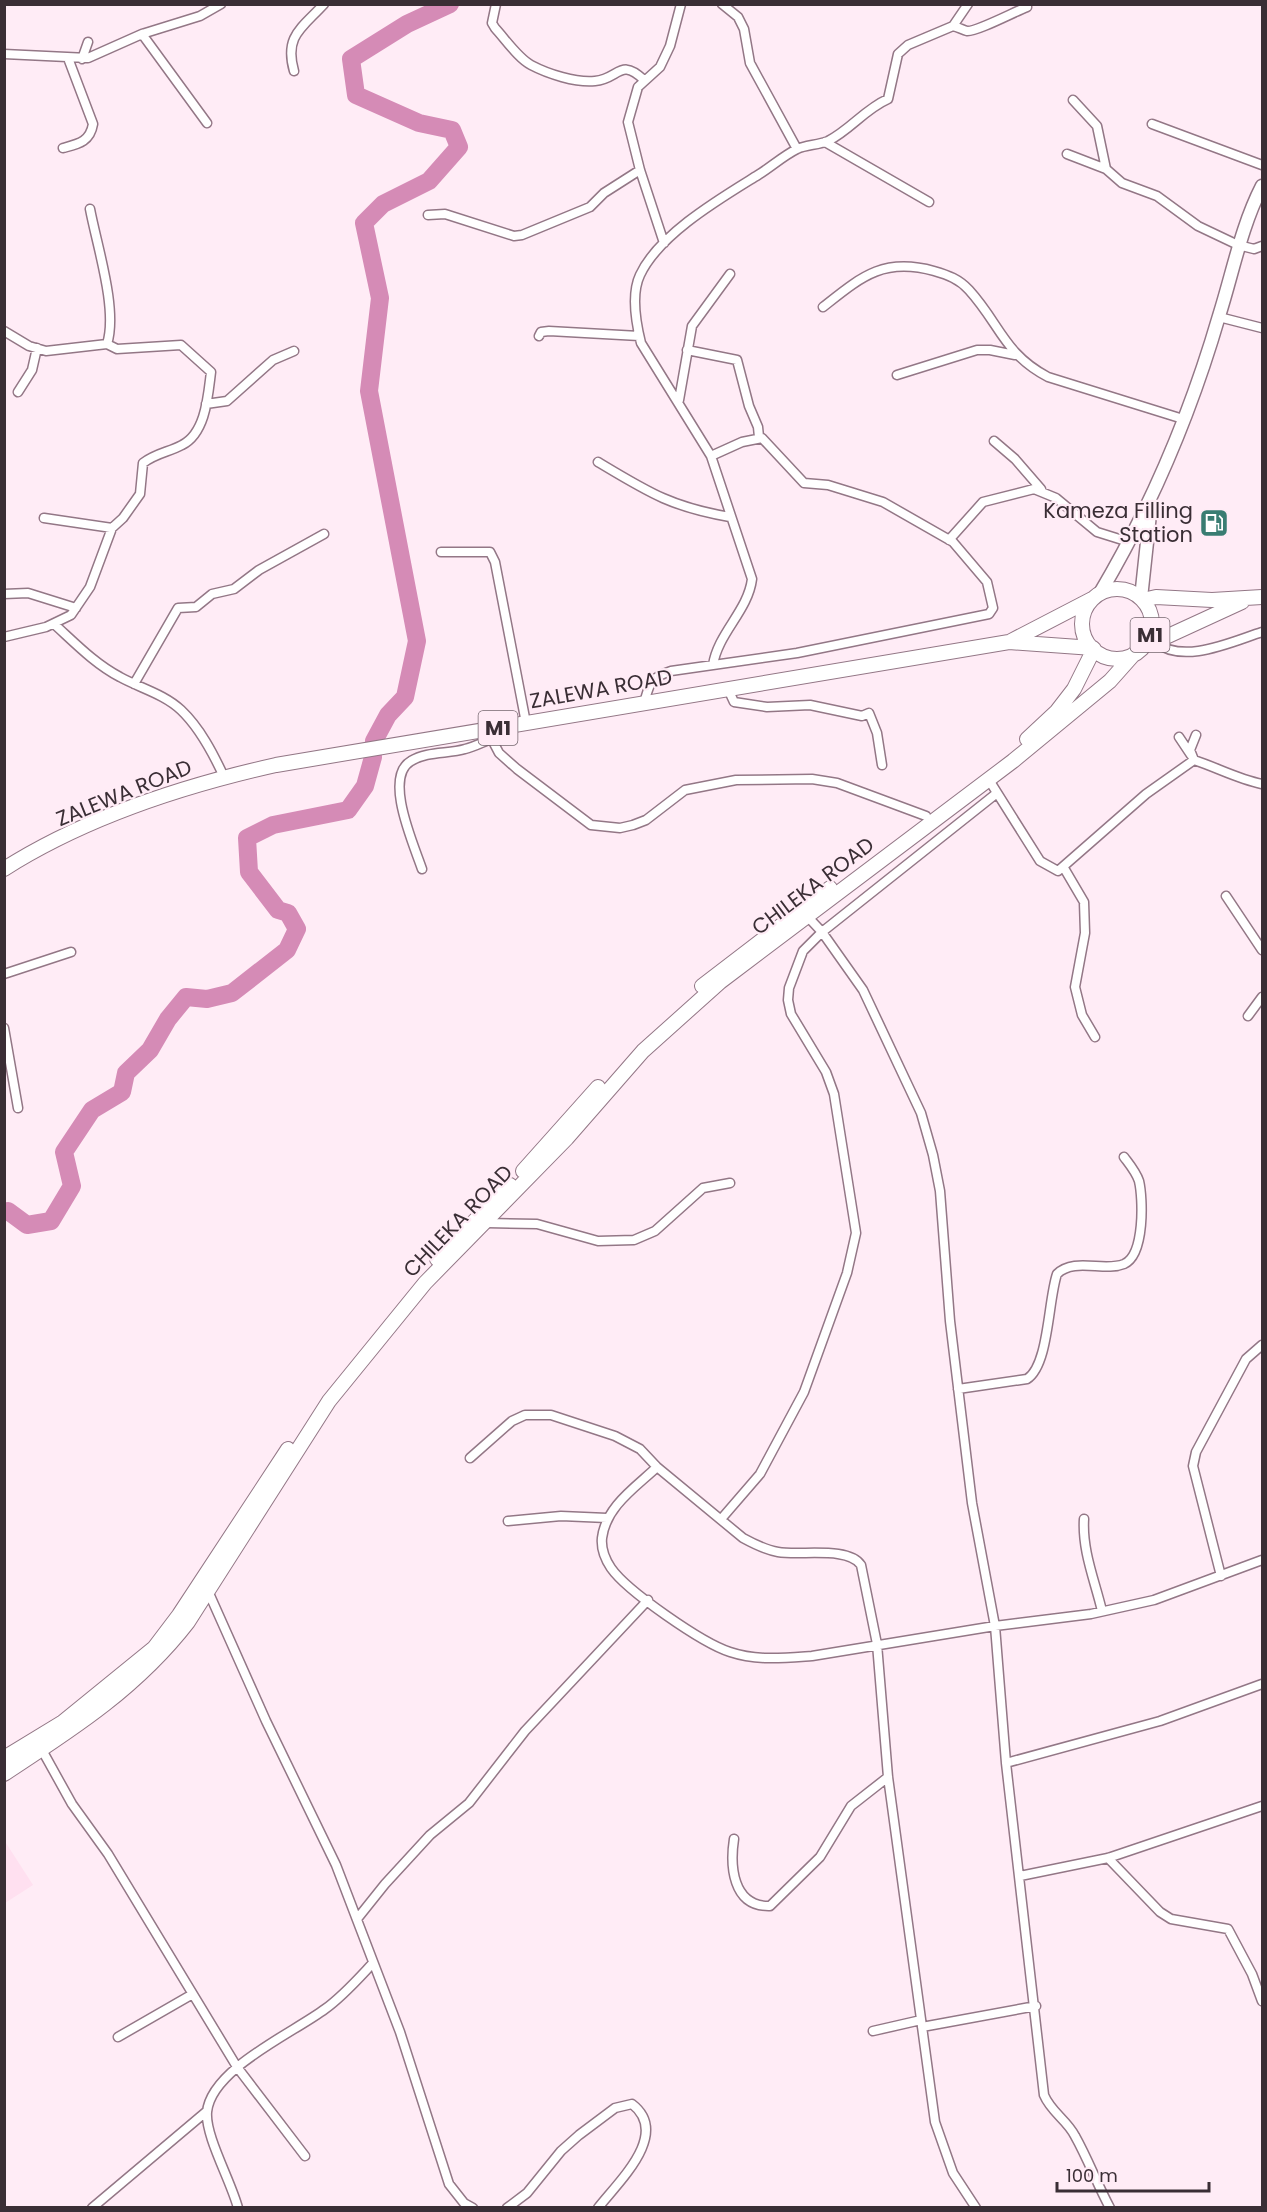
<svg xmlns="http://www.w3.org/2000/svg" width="1267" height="2212" font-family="Poppins,sans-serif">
<rect width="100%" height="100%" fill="#ffecf6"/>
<!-- built -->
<path fill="#ffe0f0" d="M4 1840 33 1885 5 1903H4Z"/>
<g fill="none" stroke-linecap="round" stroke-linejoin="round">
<!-- river -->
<path stroke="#d58bb6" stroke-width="18" d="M374 741 388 715 405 697 417 641 369 391 380 298 364 223 383 204 429 181 459 147 452 130 419 123 356 95 351 59 407 24 450 4
M4 1212 8 1211 27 1225 51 1221 72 1186 64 1152 92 1110 122 1092 126 1073 150 1050 168 1019 186 997 207 999 232 993 287 950 297 929 288 913 278 910 249 872 247 838 273 825 348 810 365 786 373 757"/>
<!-- minor casing -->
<g stroke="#937786" stroke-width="11">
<path id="minor" d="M496 4 492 23 495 28C506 40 518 58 531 65 548 74 576 83 595 81 619 79 620 57 644 80
M722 4 738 17 744 29 750 63 797 149
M953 26C958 27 963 30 967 31 976 32 1014 12 1027 7
M142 34 207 123
M4 54 88 58 142 34 200 16 221 4
M82 59 88 42
M294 71C284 36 302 28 324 4
M1073 100 1097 126 1106 169
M1152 124 1262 165
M825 142 929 202
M63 148C78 144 90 142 93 124L68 58
M1067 154 1106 169 1122 183 1157 196 1198 226 1238 245 1254 249 1262 246
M90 209C97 246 118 310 107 344
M428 215 445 214 514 236 522 235 590 207 604 193 640 170
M664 243 640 170 628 122 638 87 660 67 670 46 681 4
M823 307C861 277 883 257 934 271 948 275 959 279 969 290 1000 324 1004 354 1048 377L1183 419
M1219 317 1262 328
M4 331 29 346 46 351 107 344 117 349 181 345 211 372C208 395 206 433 182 445 169 452 156 453 143 463L140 494 123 518 112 528 90 587 71 615 46 627 4 637
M539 336 541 332 549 331 639 336
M687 350 737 360 749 406 758 427 759 437
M897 375 977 350H990L1015 355
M18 392 32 370 37 348
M679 400 692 326 730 274
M206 404 227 401 273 360 294 351
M994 441 1015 459 1041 489
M598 462C648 492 671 507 730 517
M44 518 112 528
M949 540 983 502 1034 489 1056 498 1097 532 1129 542
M441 552H490L495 562 526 723
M4 594 28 593 76 608
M54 624C75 643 95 664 120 677 140 688 164 694 181 710 200 728 213 753 224 777
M1155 642C1183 665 1231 642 1262 632
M713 665C718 633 748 611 752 579L711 456 641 343C636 323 631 294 640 275 659 234 721 198 758 175 771 167 783 156 797 149 806 145 818 145 828 141 850 130 865 109 888 99L898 54 908 45 953 26 968 4
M134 684 178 608 196 607 212 594 234 589 259 570 324 534
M728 689 734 702 767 707 810 705 862 716 869 713 877 733 882 765
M644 703C650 682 650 678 671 671L797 653 989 614 993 608 987 582 953 542 883 502 828 485 804 483 762 438 742 442 711 456
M487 730 499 753 517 769 591 825 620 828 633 825 646 820 685 790 736 780 812 779 837 783 926 816
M1179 737 1191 755
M1194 760 1190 750 1196 735
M989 780 1040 861 1058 871 1146 794 1194 760C1218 768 1238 779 1262 784
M1064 868 1084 902 1085 933 1075 987 1082 1015 1095 1037
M422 869C414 845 383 777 411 761 427 751 448 754 465 749 474 747 483 742 491 739
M1226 896 1262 950
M807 916 822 932 863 990 921 1113 933 1155 940 1191 950 1321 972 1503 995 1626 1006 1763 1044 2095C1051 2112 1067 2120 1075 2136 1088 2159 1097 2184 1110 2208
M4 974 71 952
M1248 1016 1262 997
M4 1028 18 1108
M487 1223 537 1224 598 1241 634 1240 655 1231 703 1188 730 1183
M958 1389 1027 1379C1049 1365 1048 1300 1057 1274 1074 1257 1104 1272 1124 1264 1145 1255 1143 1198 1139 1181 1136 1172 1130 1165 1124 1157
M470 1458 512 1421 525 1415H551L615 1436 640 1449 657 1467 743 1538C754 1544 766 1550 778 1552 800 1556 848 1546 861 1565L877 1644 888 1777 935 2122 953 2173 976 2208
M657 1467C636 1487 606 1506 602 1538 601 1548 605 1559 611 1568 627 1591 702 1643 730 1652 757 1661 784 1658 812 1656L995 1626 1091 1614 1154 1600 1262 1560
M722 1518 760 1474 804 1392 847 1273 856 1233 834 1094 826 1072 791 1014 788 1000 789 988 803 951 822 932 997 793
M1084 1519C1082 1551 1095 1581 1102 1611
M508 1521 561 1516 607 1518
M1221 1576 1193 1466 1196 1452 1246 1359 1262 1345
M208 1591 266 1721 336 1865 400 2032 449 2184 464 2203 473 2208
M42 1750 72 1804 108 1854 237 2067 305 2156
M1006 1763 1160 1721 1262 1684
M734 1839C730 1865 732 1907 770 1906L820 1857 851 1806 888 1777
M1108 1858 1160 1912 1171 1919 1228 1929 1252 1974 1262 2001
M1020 1876 1108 1858 1262 1806
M357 1919 385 1884 430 1835 469 1803 525 1731 648 1600
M922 2027 1036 2006
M873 2031 921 2020
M118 2037 191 1995
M92 2208 207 2111
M238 2208C231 2181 205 2136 207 2112 211 2069 293 2033 325 2009 343 1996 357 1980 372 1964
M507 2208 527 2193 561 2151 579 2135 615 2108 632 2104C671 2134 618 2182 598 2208"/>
</g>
<!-- secondary casing -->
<g stroke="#937786" stroke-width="15">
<path id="secondary" d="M1100 593C1151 507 1191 412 1219 316 1233 272 1241 227 1262 186
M1141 598 1151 505"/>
</g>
<!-- trunk casing -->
<g stroke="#937786" stroke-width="16">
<path id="trunk" d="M1082 624a35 35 0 1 1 70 0a35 35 0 1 1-70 0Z
M1143 600 1156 597 1212 600 1262 597
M1011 641 1092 599
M1147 643 1155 642 1242 602
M1027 739 1057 711 1074 689 1094 649
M4 869C86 817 182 786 276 765L1009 642 1093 648
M702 986 830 888
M523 1171 598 1087
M437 1259 510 1185
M4 1758 63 1722 154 1648 179 1615 288 1449
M4 1774C73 1729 137 1688 188 1622L329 1401 425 1283 567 1138 643 1051 720 982 1013 761 1110 681 1134 654"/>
</g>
<!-- minor -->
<use href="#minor" stroke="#fff" stroke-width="8"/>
<!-- secondary -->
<use href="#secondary" stroke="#fff" stroke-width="12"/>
<!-- trunk -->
<use href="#trunk" stroke="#fff" stroke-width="14"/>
</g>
<!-- icons -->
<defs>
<g id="fuel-square" transform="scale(1.5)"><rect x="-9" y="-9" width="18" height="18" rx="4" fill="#397d72" stroke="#ffecf6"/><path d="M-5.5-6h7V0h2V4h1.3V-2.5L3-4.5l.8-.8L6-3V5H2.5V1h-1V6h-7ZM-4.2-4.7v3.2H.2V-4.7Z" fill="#fff"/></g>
</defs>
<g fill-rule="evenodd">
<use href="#fuel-square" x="1214" y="523"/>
</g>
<g text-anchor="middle" stroke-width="4.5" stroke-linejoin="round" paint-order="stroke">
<!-- shield labels -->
<g fill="#ffecf6" stroke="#75676f" stroke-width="1.5">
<rect x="1130.5" y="618" width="39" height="34" rx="4.5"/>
<rect x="478.5" y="711" width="39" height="34" rx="4.5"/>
</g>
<g font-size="20" font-weight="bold" fill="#3a2e35">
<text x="1150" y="642">M1</text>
<text x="498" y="735">M1</text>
</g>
<!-- poi labels -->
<g font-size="21" fill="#3a2e35" stroke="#ffecf6" text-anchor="end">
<text x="1193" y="518">Kameza Filling<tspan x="1193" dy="24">Station</tspan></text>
</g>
<!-- street labels -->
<g font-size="21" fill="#3a2e35" stroke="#ffecf6">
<text transform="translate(601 689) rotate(-10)" y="7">ZALEWA ROAD</text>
<text transform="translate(124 793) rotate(-22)" y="7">ZALEWA ROAD</text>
<text transform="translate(813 886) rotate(-37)" y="7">CHILEKA ROAD</text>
<text transform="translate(458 1221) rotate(-46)" y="7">CHILEKA ROAD</text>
</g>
</g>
<!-- border -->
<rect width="1267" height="2212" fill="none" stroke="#3a2e35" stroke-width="12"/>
<!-- scale -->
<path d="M1057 2182v9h152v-9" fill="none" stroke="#3a2e35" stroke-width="3"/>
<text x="1066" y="2182" font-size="18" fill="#3a2e35" stroke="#ffecf6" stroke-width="4.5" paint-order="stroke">100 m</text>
</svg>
